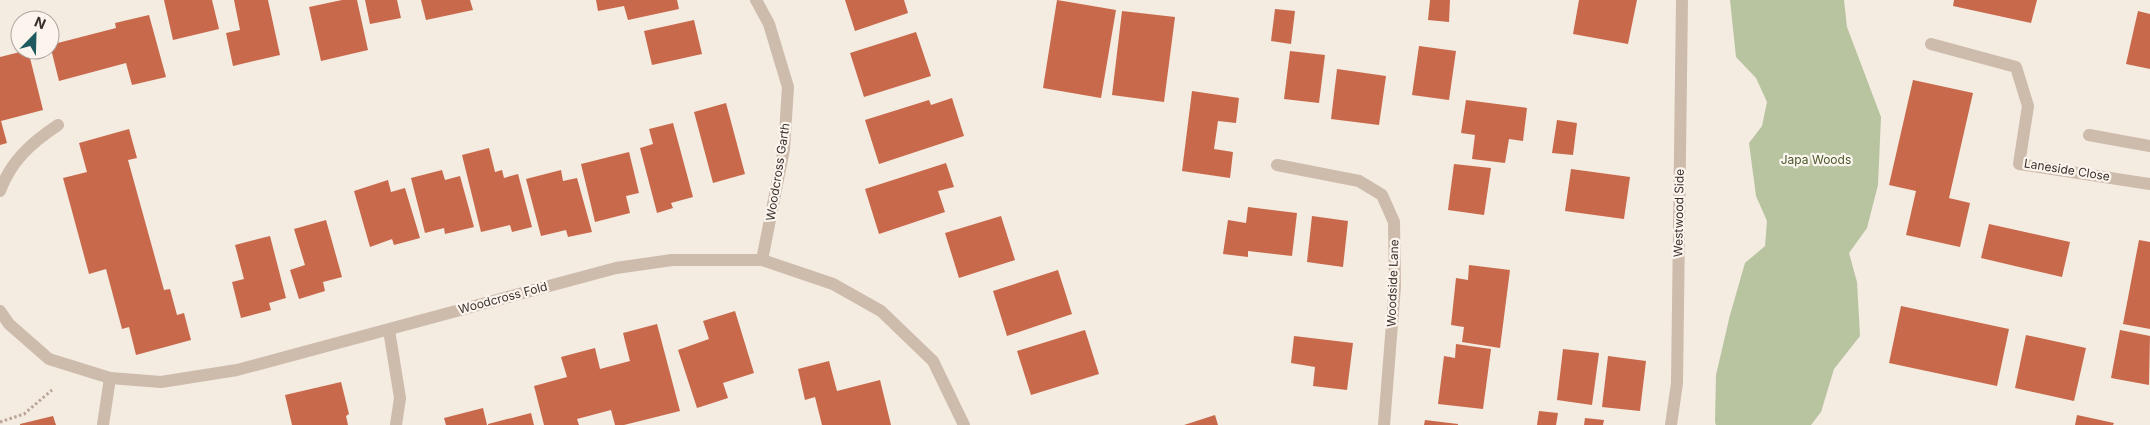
<svg xmlns="http://www.w3.org/2000/svg" width="2150" height="425" font-family="Inter,sans-serif">
<rect width="100%" height="100%" fill="#f4ebe1"/>
<!-- green -->
<path fill="#b8c4a0" d="M1730 0H1844L1847 27 1881 117 1878 185 1867 228 1849 253 1857 282 1860 336 1834 369 1821 412 1811 425H1716L1715 422 1716 375 1730 315 1745 263 1765 246 1767 221 1756 196 1749 143 1762 126 1767 102 1756 78 1736 57Z"/>
<!-- building -->
<path fill="#c8694b" d="M164 0H212L219 29 173 40Z
M234 0H268L280 55 233 66 226 33 240 30Z
M342 0H357L368 50 321 61 309 7Z
M365 0H397L401 18 370 24Z
M421 0H470L473 10 426 20Z
M596 0H677L679 9 628 20 624 6 598 11Z
M845 0H904L908 13 855 31Z
M1057 0 1116 10 1101 98 1043 88Z
M1430 0H1450L1449 22 1428 20Z
M1579 0H1637L1628 44 1573 34Z
M1954 0H2037L2031 23 1953 6Z
M1275 9 1295 11 1291 44 1271 41Z
M1122 11 1175 17 1164 102 1112 95Z
M2138 11 2150 14V69L2126 64Z
M149 15 166 77 132 85 126 63 59 81 50 45 116 28 115 23Z
M694 20 702 54 652 65 644 31Z
M916 32 931 76 864 97 850 53Z
M1419 46 1456 51 1449 100 1412 95Z
M28 50 43 110 1 121 7 143 0 145V57Z
M1290 51 1325 55 1319 103 1284 99Z
M1337 69 1386 76 1379 125 1331 119Z
M1913 80 1973 93 1949 198 1970 203 1960 247 1906 235 1916 191 1889 185Z
M1192 91 1239 98 1236 123 1218 121 1214 149 1233 152 1230 178 1182 171Z
M952 98 964 136 879 164 865 120 929 100 931 105Z
M1466 100 1527 108 1523 141 1509 139 1505 163 1472 159 1475 135 1461 133Z
M726 103 745 174 713 183 694 112Z
M1557 120 1577 123 1573 155 1552 153Z
M673 123 693 197 671 203 673 208 657 213 640 148 653 144 649 129Z
M129 129 137 158 128 160 164 290 170 289 177 315 184 313 191 340 136 355 129 327 122 329 106 269 89 274 63 178 87 172 79 143Z
M489 148 495 172 502 170 504 178 518 174 532 227 512 232 510 225 481 232 462 155Z
M629 152 639 193 626 196 630 213 595 222 581 164Z
M946 163 954 187 938 191 945 212 879 234 865 189Z
M1454 164 1491 168 1484 215 1448 210Z
M1571 169 1630 177 1624 219 1565 211Z
M442 170 445 180 460 176 474 227 445 234 444 228 425 233 411 178Z
M561 170 563 181 577 178 592 232 568 237 566 230 541 236 526 179Z
M388 180 391 192 405 188 420 238 394 245 392 239 370 247 354 191Z
M1248 207 1297 213 1292 256 1248 251V257L1223 254 1228 220 1246 223Z
M1001 216 1015 260 959 278 945 233Z
M1312 216 1348 221 1343 267 1307 262Z
M326 220 342 277 323 282 325 291 299 299 290 270 305 265 294 229Z
M1989 224 2070 242 2062 277 1981 258Z
M270 236 286 298 269 303 271 310 241 318 232 282 244 279 235 245Z
M2139 240 2150 242V329L2123 324Z
M1469 265 1510 270 1500 348 1462 342 1464 327 1451 325 1456 278 1468 280Z
M1058 270 1072 314 1007 336 993 291Z
M1901 306 2009 329 1997 386 1889 363Z
M735 311 754 373 723 383 728 398 697 408 678 350 709 339 703 321Z
M657 324 680 411 624 425H615L611 410 577 419 579 425H544L534 386 567 377 561 357 595 348 600 369 630 361 623 333Z
M1085 330 1099 374 1031 395 1017 351Z
M2120 330 2150 336 2149 385 2111 378Z
M2026 335 2086 348 2074 401 2015 388Z
M1294 336 1353 343 1347 390 1313 386 1315 367 1291 363Z
M1456 344 1491 349 1483 409 1438 404 1444 356 1455 358Z
M1563 349 1599 353 1592 405 1557 400Z
M1608 356 1646 361 1640 411 1602 407Z
M829 361 837 391 880 380 891 425H822L815 397 805 400 798 369Z
M341 382 349 414 346 416 348 425H292L285 395Z
M483 408 487 425H446L444 418Z
M1539 411 1558 413 1556 425H1537Z
M531 413 534 425H488V424Z
M1215 415 1218 425H1184Z
M2077 415 2114 423 2113 425H2075Z
M53 416 56 425H20V424Z
M1585 418 1604 420 1603 425H1584Z
M1425 420 1458 424V425H1424Z"/>
<g fill="none" stroke-linecap="round" stroke-linejoin="round">
<!-- path -->
<path stroke="#b9a596" stroke-width="3" stroke-dasharray="2.5 2.5" stroke-linecap="butt" d="M0 422 24 414 52 390"/>
<!-- lane -->
<path stroke="#cdbbac" stroke-width="12" d="M0 191C11 161 31 143 58 125
M389 330 400 398 396 425
M103 425 110 378"/>
<!-- street -->
<path stroke="#cdbbac" stroke-width="12" d="M756 0 769 24 788 87 784 149 762 260
M1931 44 2016 67 2028 106 2019 164 2150 184
M2089 135 2150 146
M1277 165 1359 181 1382 195 1394 222 1395 286 1384 425
M0 311 9 324 49 359 110 378 161 382 237 370 616 268 672 260H762L833 284 881 311 933 361 964 425
M1671 425 1677 383 1682 0"/>
</g>
<g text-anchor="middle" stroke-width="4.5" stroke-linejoin="round" paint-order="stroke">
<!-- park labels -->
<g font-size="12" fill="#4a5a2e" stroke="#fbf5ee">
<text x="1816" y="164">Japa Woods</text>
</g>
<!-- street labels -->
<g font-size="12" fill="#3b302b" stroke="#fbf5ee">
<text transform="translate(2067 170) rotate(9)" y="4">Laneside Close</text>
<text transform="translate(778 172) rotate(-81)" y="4">Woodcross Garth</text>
<text transform="translate(1679 213) rotate(-89)" y="4">Westwood Side</text>
<text transform="translate(1393 283) rotate(-88)" y="4">Woodside Lane</text>
<text transform="translate(503 298) rotate(-15)" y="4">Woodcross Fold</text>
</g>
</g>
<!-- north arrow -->
<g transform="translate(35 35) rotate(23)"><circle r="24" fill="#fbf5ee" stroke="#aea6a0"/>
<path d="M0-4L9 19L0 12L-9 19Z" fill="#1f5a5e"/>
<text y="-8" font-size="14" font-weight="bold" text-anchor="middle" fill="#3b302b">N</text>
</g>
</svg>
